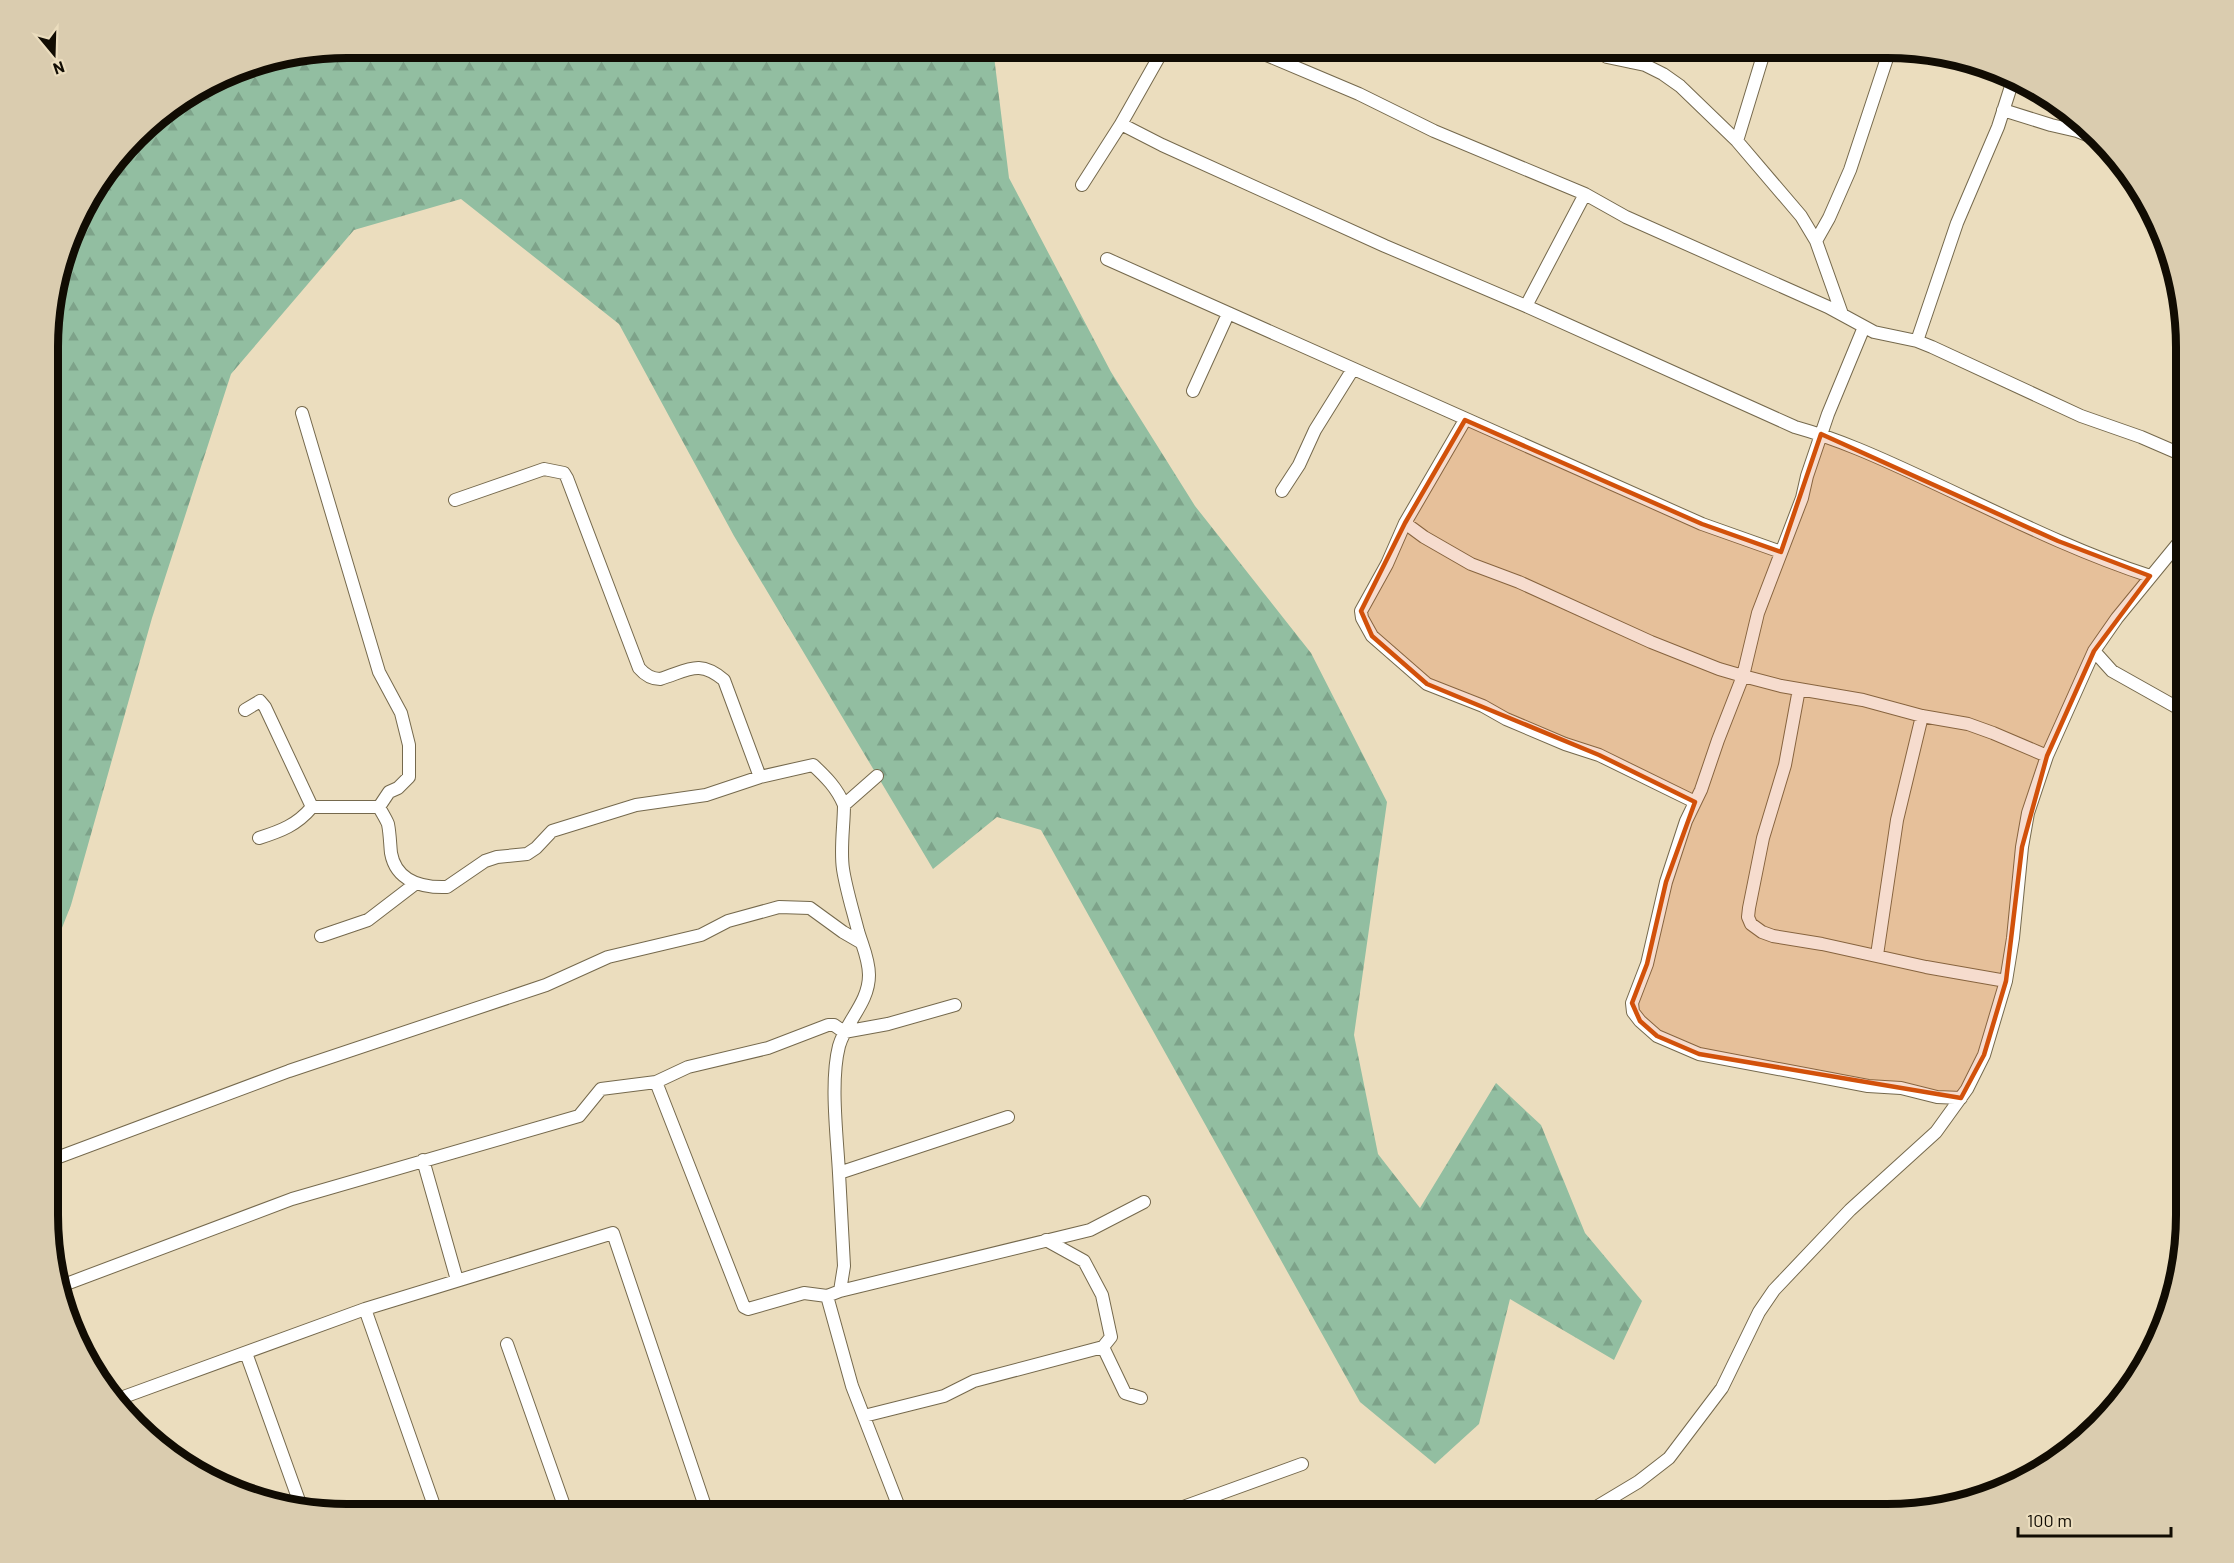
<svg xmlns="http://www.w3.org/2000/svg" width="2234" height="1563" font-family="Barlow,sans-serif">
<defs>
<pattern id="forest-firs" width="22" height="20" patternUnits="userSpaceOnUse" patternTransform="scale(1.5)"><rect width="22" height="20" fill="#92bea1"/><path d="M5 1l3.5 6h-7zM16 11l3.5 6h-7z" fill="#7da289"/></pattern>
</defs>
<rect width="100%" height="100%" fill="#ebddbe"/>
<!-- forest -->
<path fill="url(#forest-firs)" d="M348 48H993L1009 178 1111 372 1195 506 1311 653 1387 802 1354 1035 1378 1154 1420 1208 1496 1083 1541 1125 1585 1233 1642 1301 1614 1360 1510 1299 1479 1424 1435 1464 1360 1402 1041 830 997 817 933 869 734 536 619 324 461 199 354 230 231 374 152 618 71 905 51 956V309L79 215 150 123 233 71Z"/>
<g fill="none" stroke-linecap="round" stroke-linejoin="round">
<!-- minor casing -->
<g stroke="#75694d" stroke-width="14">
<path id="minor" d="M1250 48 1359 94 1434 131 1585 194 1626 217 1828 307 1874 332 1917 341 1932 347 2081 416 2141 437 2185 456
M1591 48 1607 57 1645 65 1663 74 1680 86 1737 141 1801 216 1816 241 1842 314
M1631 62 1635 49
M2003 110 2051 125 2077 131 2102 141
M1121 124 1164 48
M1737 141 1765 49
M1082 185 1121 124 1162 145 1385 246 1526 306
M1585 194 1526 306 1795 427C1838 439 1878 457 1919 476 1995 511 2070 550 2150 576
M1816 241 1829 218 1850 170 1890 49
M1107 259 1702 524 1781 552
M1864 327 1828 414 1807 476 1802 498 1758 613 1743 676 1781 686 1863 700 1922 716 1968 724 1993 733 2047 756
M1917 341 1957 223 1998 127 2013 80
M1193 391 1228 314
M302 413 379 672 401 713 409 745V777L398 788 389 792 379 807C382 813 386 819 388 824 390 834 390 844 391 853 396 881 422 888 447 887L485 861 497 857 527 854 536 848 552 831 636 805 706 795 760 777
M1465 420 1405 523 1387 564 1361 611 1362 618 1372 636 1427 684 1483 706 1506 719 1565 744 1599 755 1695 802
M1282 491 1299 465 1315 430 1353 369
M455 500 544 469 564 473 567 478 639 668C645 675 651 679 660 679 689 670 699 659 724 680L760 777 813 765C826 777 837 788 844 805
M1405 523 1424 537 1471 564 1519 582 1651 642 1719 669 1743 676 1718 740 1701 790 1686 821 1666 882 1647 964 1632 1003 1633 1012 1640 1021 1657 1036 1699 1054 1868 1086 1901 1088 1937 1097 1961 1098
M2094 651 2112 671 2185 712
M1799 689 1785 765 1763 838 1749 908 1748 917 1751 924 1762 932 1773 936 1822 944 1926 967 2006 981
M245 710 260 701 265 707 312 807H379
M259 838C281 831 297 825 312 807
M321 936 368 920 415 884
M1877 955 1897 820 1922 716
M656 1082 744 1307 748 1309 804 1293 827 1296 840 1291 844 1266 839 1173 1008 1117
M51 1160 289 1071 546 985 608 957 701 935 728 921 779 907 810 908 843 932 862 943
M423 1160 457 1280
M839 1173C837 1136 830 1081 839 1046 846 1021 869 1003 869 975 869 959 862 945 858 931 853 911 846 889 843 869 840 849 844 825 844 805L877 776
M1046 1240 1084 1261 1102 1295 1111 1337 1103 1347 1125 1393 1141 1398
M61 1286 292 1199 579 1116 601 1089 656 1082 688 1067 768 1048 828 1025H834L844 1032 888 1024 955 1005
M840 1291 1090 1230 1144 1202
M827 1296 852 1386 902 1515
M365 1309 437 1514
M507 1344 567 1514
M246 1353 302 1509
M118 1399 365 1309 613 1233 708 1515
M864 1416 944 1396 974 1381 1103 1347
M954 1515C969 1510 991 1505 1005 1515
M1161 1515 1302 1464
M1583 1515 1638 1482 1669 1458 1722 1388 1759 1312 1774 1290 1850 1210 1936 1132 1967 1089 1984 1055 2006 981 2013 938 2022 847 2028 813 2047 756 2094 651 2117 618 2185 535"/>
</g>
<!-- minor -->
<use href="#minor" stroke="#fff" stroke-width="12"/>
</g>
<!-- marked area -->
<path fill="#d2510b" fill-opacity="0.2" stroke="#d2510b" stroke-width="4.5" stroke-linejoin="round" d="M1465 420 1702 524 1781 552 1821 434 2058 541 2150 576 2094 651 2047 756 2022 847 2006 981 1984 1055 1961 1098 1699 1054 1657 1036 1640 1021 1632 1003 1647 964 1666 882 1695 802 1599 755 1427 684 1372 636 1361 611 1405 523Z"/>
<!-- crop -->
<path d="M0 0H2234V1563H0ZM347 58H1887A289 289 0 0 1 2176 347V1215A289 289 0 0 1 1887 1504H347A289 289 0 0 1 58 1215V347A289 289 0 0 1 347 58Z" fill="#daccaf" fill-rule="evenodd"/>
<path fill="none" stroke="#110c03" stroke-width="8" d="M347 58H1887A289 289 0 0 1 2176 347V1215A289 289 0 0 1 1887 1504H347A289 289 0 0 1 58 1215V347A289 289 0 0 1 347 58Z"/>
<!-- north arrow -->
<g transform="translate(54 54) rotate(161)" stroke="#ebddbe" stroke-width="4.5" paint-order="stroke">
<path d="M0-4.5L10 22L0 15L-10 22Z" fill="#110c03"/>
<text y="-9" font-size="16" font-weight="bold" text-anchor="middle" fill="#110c03">N</text>
</g>
<!-- scale -->
<path d="M2018 1527v9h153v-9" fill="none" stroke="#110c03" stroke-width="3"/>
<text x="2027" y="1527" font-size="18" fill="#110c03" stroke="#ebddbe" stroke-width="4.5" paint-order="stroke">100 m</text>
</svg>
